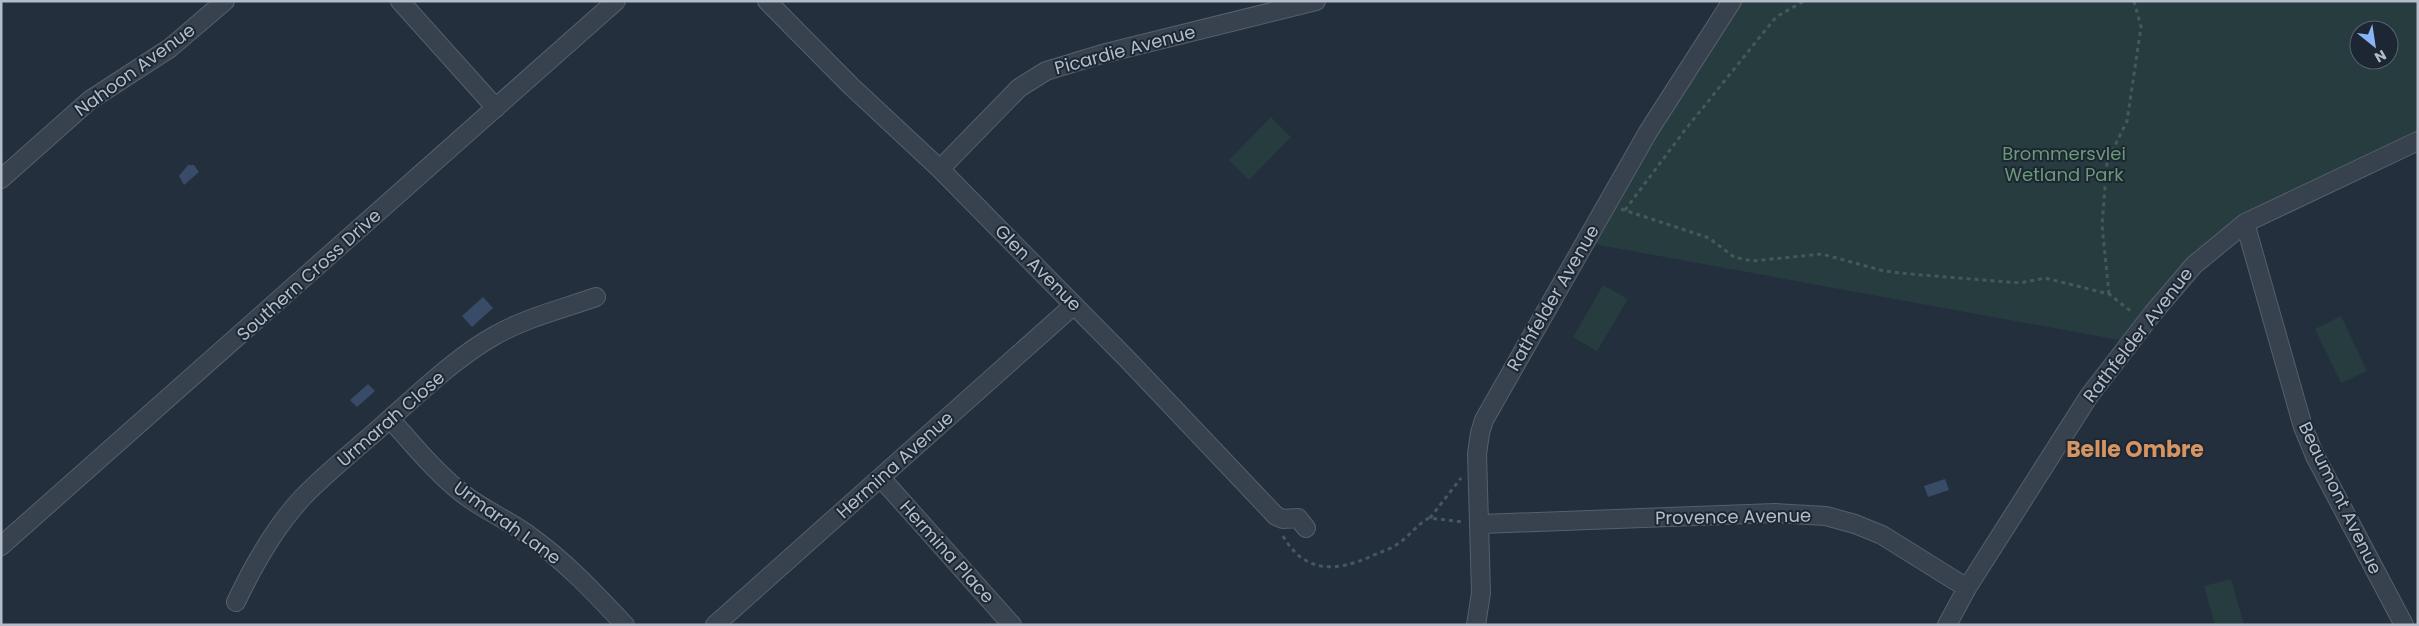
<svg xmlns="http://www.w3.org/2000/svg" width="2419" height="626" font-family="Poppins,sans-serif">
<rect width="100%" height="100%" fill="#242f3e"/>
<!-- green -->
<path fill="#263c3f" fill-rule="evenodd" d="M1732 1H2418V141L2245 223 2130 342 1599 245 1586 240ZM2359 30H2389V60H2359Z
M1271 117 1291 137 1249 180 1229 160Z
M1603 285 1628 299 1597 351 1573 337Z
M2341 316 2367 371 2341 383 2315 329Z
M2231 579 2244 625H2215L2204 586Z"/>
<!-- water -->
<path fill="#394c67" d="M188 165H194L199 172 184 185 179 176Z
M483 297 493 308 472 327 462 316Z
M368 384 375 391 357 407 350 400Z
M1945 479 1949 490 1928 497 1924 486Z"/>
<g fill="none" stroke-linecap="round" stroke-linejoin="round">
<!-- minor casing -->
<g stroke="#565f6c" stroke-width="20">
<path id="minor" d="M400 1 496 108
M767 1 851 86 940 169 1130 362 1276 516 1283 519 1298 518 1306 528
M940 169 1019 88 1046 71 1102 54 1316 1
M1 179 90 100 170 48 225 1
M2245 223 2303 427 2315 456 2404 625
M390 419C413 444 435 472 462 493 482 509 506 519 527 534 564 560 594 592 625 625
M881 478 1012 625
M1481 524 1775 513 1826 516 1855 524 1882 535 1967 588
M1 546 616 1
M236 602C253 566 275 527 303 497 331 468 364 443 393 416 425 388 457 357 494 336 525 318 562 309 596 297
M715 625 1074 305
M1476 625 1481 593 1477 454 1480 433 1484 420 1648 132 1732 1
M1947 625 1967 588 2089 396 2153 313 2194 265 2245 223 2418 141"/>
</g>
<!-- path -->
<path stroke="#44595c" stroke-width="3" stroke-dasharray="4 4" stroke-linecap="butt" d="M1621 209 1709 238 1734 257 1752 261 1822 254 1884 271 1910 274 2020 283 2045 278 2109 294 2133 313
M1625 210 1685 130 1776 17 1804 1
M2109 294 2102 225 2107 162 2127 121 2141 27 2134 1
M1430 518 1461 478
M1283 536C1305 574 1336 572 1372 556 1380 552 1389 550 1396 545 1408 538 1416 525 1429 518L1464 522"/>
<!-- minor -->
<use href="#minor" stroke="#38414e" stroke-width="18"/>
</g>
<g text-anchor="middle" stroke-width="4" stroke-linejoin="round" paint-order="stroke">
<!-- street labels -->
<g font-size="18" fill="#b4bcc9" stroke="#1d2633">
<text transform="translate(1125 50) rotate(-15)" y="6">Picardie Avenue</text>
<text transform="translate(135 70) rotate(-36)" y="6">Nahoon Avenue</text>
<text transform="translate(1038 268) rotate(45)" y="6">Glen Avenue</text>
<text transform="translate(309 275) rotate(-42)" y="6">Southern Cross Drive</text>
<text transform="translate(1553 298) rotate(-60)" y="6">Rathfelder Avenue</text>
<text transform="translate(2138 335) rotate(-52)" y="6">Rathfelder Avenue</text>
<text transform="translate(391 419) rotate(-41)" y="6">Urmarah Close</text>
<text transform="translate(895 465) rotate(-42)" y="6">Hermina Avenue</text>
<text transform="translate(2340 498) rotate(64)" y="6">Beaumont Avenue</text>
<text transform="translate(1733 517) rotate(-1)" y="6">Provence Avenue</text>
<text transform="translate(507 523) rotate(36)" y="6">Urmarah Lane</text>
<text transform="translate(947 552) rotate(48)" y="6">Hermina Place</text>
</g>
<!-- park labels -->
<g font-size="18" fill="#6b9a76" stroke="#1d2633">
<text x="2064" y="160">Brommersvlei<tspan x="2064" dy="21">Wetland Park</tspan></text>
</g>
<!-- district labels -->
<g font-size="22" font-weight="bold" fill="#d59563" stroke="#1d2633">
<text x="2135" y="457">Belle Ombre</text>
</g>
</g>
<!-- border -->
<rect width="2419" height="626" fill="none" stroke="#b4bcc9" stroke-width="5"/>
<!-- north arrow -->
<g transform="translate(2374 45) rotate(150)"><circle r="24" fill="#1d2633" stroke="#59626f"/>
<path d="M0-4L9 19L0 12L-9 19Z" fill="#8ab4f8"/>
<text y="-8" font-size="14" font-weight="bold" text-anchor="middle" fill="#b4bcc9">N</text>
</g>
</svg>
